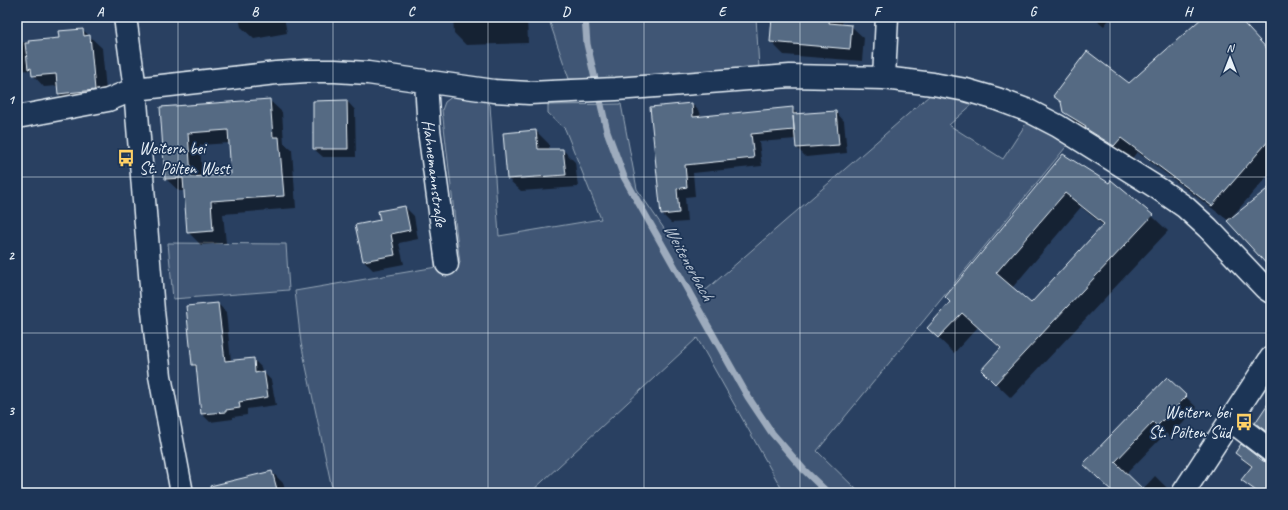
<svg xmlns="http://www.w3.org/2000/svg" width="1288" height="510" font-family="Caveat,sans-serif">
<rect width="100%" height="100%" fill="#294061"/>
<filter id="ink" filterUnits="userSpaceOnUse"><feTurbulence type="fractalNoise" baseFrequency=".025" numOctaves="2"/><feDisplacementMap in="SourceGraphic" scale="8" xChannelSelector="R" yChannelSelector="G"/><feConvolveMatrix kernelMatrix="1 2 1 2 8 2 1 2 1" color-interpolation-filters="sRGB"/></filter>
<g filter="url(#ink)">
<!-- green -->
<path fill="#415774" stroke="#94a4b6" d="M548 17H756L759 68 610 81 569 79Z
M930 95 974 103 949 125 1003 159 1029 119 1070 142 817 451 860 493H784L697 338 530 493H333L301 343 295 291 460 263 442 110 445 102 453 96 484 99 490 105 499 236 601 219 565 129 548 113V105L621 104 637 189 706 290Z
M168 243 286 244 289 290 173 299Z"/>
<!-- shadow -->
<path fill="#0007" fill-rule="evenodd" d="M17 17H21L22 27 17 28Z
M239 17H284L287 33 254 39 241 27Z
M453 17H527L528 43 466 45 454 33Z
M773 17H841L843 19 842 25 851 26 864 38 862 61 784 55 771 42Z
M1093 17H1111L1104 26Z
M1202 17H1238L1265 47 1271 42V172L1230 219 1271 187V268L1241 237 1229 221 1137 152 1130 161 1080 127 1064 111 1063 104 1055 96 1129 84 1203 18Z
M83 30 102 48 107 101 71 106 59 94 58 86 44 87 33 75 30 70 17 71V43L60 39Z
M269 100 282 112 284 143 292 150 296 208 223 214 226 243 201 245 188 232 185 191H179L166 179 161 108ZM230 143 232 175 202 178 200 145Z
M347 101 355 110 356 157H323L314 149V102Z
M692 104 700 112 701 117 792 109 799 115 836 112 844 121 847 153 806 157 797 148 796 139 759 142 762 166 693 173 695 196 685 197 687 222 671 223 662 214Z
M536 131 549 144V150H563L575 162 578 187 521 191 508 179Z
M1063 155 1109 184 1111 181 1152 216 1168 231 1011 398 982 370 1001 349 978 327 954 353 928 328 951 302ZM1081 207 1104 226 1031 305 1012 288Z
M405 207 414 216 418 239 399 243 404 264 373 270 364 261 357 226 381 221Z
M218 304 226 312 231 361 253 359 261 367 262 372H263L271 380 276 405 247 409V415L233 417V419L210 422 202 414 197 369 193 365 187 307Z
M1167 378 1197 408 1170 437 1166 433 1126 474 1142 490 1155 476 1172 493H1115L1084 464Z
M1271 401V437L1256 423Z
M1236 453 1271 464V493H1257L1243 480 1252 468Z
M272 472 283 483 286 493H238Z"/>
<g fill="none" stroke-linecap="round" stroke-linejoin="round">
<!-- stream -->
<path stroke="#9dabbd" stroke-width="7" d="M585 17 587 44 607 131 624 177 748 397 772 433 804 470 828 493"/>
</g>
<!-- building -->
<path fill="#556a83" stroke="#e8f1f8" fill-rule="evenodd" d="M772 17H830L829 23 852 25 850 49 770 42Z
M1203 17H1238L1271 53V138L1212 206 1121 138 1114 146 1085 128 1086 126 1063 112 1061 102 1053 96 1087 51 1129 83Z
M83 29 84 36 90 35 95 90 58 94 56 74 32 76 31 68 28 69 25 43H29L28 41 59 38 58 31Z
M270 99 273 137H279L284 196 211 201 213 231 187 233 183 178 165 179 160 107ZM228 130 231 174 191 177 188 133Z
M347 100 348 149H313V101Z
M692 103 693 117 793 107V114L836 111 839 145 796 148 793 116 794 130 751 134 754 158 685 165 687 187 677 189 679 213 661 215 650 107Z
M536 130 538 149H563L566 175 507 179 503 133Z
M1063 154 1109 183 1111 180 1153 215 995 384 981 370 1001 348 962 313 938 338 927 328 950 302 945 297ZM1065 193 1104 224 1031 303 996 273Z
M1271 186V269L1227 221Z
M405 206 410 230 391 234 395 255 363 261 355 225 380 220 378 211Z
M218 303 225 361 254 358 255 373 264 371 268 397 239 402 240 408 226 410V412L201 414 196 365H192L186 306Z
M1167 377 1187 396 1157 426 1153 422 1115 462 1147 493H1114L1083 464Z
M1271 399V435L1255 423Z
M1241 444 1263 461 1271 463V493H1259L1241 480 1252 466 1235 453Z
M272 471 278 493H211L210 486Z"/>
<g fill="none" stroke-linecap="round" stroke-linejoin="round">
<!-- minor casing -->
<g stroke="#e8f1f8" stroke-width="25">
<path id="minor" d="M125 17 135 89 153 311 160 376 182 493
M884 78 887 17
M426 82 429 130 447 264
M17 117 108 100 135 89 276 73 307 71H335L368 73 494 91 529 93 616 89 790 76 884 78 933 84 966 90 997 99 1029 111 1058 126 1159 189 1185 207 1208 228 1265 288 1271 292
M1230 420 1271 451
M1183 493 1271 358"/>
</g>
<!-- minor -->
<use href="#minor" stroke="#1d3557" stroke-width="22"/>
</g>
</g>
<!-- grid -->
<path fill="none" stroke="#e8f1f8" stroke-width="1" stroke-opacity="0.55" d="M178 17V493M333 17V493M488 17V493M644 17V493M800 17V493M955 17V493M1110 17V493M17 177H1271M17 333H1271"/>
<!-- icons -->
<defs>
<g id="bus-bare" transform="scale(1.38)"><path d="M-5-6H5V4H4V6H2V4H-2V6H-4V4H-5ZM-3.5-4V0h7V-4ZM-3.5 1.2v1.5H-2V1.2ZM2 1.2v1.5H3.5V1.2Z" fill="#ffd166" stroke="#1d3557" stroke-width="2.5" paint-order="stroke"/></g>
</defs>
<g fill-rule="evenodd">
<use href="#bus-bare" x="126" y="158"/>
<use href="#bus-bare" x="1244" y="422"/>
</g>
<g text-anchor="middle" stroke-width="3.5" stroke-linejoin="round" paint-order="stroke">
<!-- poi labels -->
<g font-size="17" fill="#e8f1f8" stroke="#1d3557" text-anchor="start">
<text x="139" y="154">Weitern bei<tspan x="139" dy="20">St. Pölten West</tspan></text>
<text x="1231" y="418" text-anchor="end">Weitern bei<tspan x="1231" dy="20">St. Pölten Süd</tspan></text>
</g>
<!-- street labels -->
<g font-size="17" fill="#e8f1f8" stroke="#1d3557">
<text transform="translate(435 173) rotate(83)" y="6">Hahnemannstraße</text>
</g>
<!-- water labels -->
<g font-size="18" font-style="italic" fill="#b6c2d0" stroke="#1d3557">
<text transform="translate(689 262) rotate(61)" y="6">Weitenerbach</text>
</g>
</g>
<!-- margin -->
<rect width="1288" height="510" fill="none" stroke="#1d3557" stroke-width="44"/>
<!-- north arrow -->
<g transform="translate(1230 58)" stroke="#1d3557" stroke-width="3" paint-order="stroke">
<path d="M0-3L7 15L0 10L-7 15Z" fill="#e8f1f8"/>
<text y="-6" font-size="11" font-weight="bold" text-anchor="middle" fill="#e8f1f8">N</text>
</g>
<rect x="22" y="22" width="1244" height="466" fill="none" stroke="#e8f1f8" stroke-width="1.5"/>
<g font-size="13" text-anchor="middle" font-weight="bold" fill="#e8f1f8">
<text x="100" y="16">A</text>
<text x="255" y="16">B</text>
<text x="411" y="16">C</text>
<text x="566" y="16">D</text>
<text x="722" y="16">E</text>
<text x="877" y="16">F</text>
<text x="1033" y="16">G</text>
<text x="1188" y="16">H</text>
<text x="11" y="104">1</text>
<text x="11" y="260">2</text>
<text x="11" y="415">3</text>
</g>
</svg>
